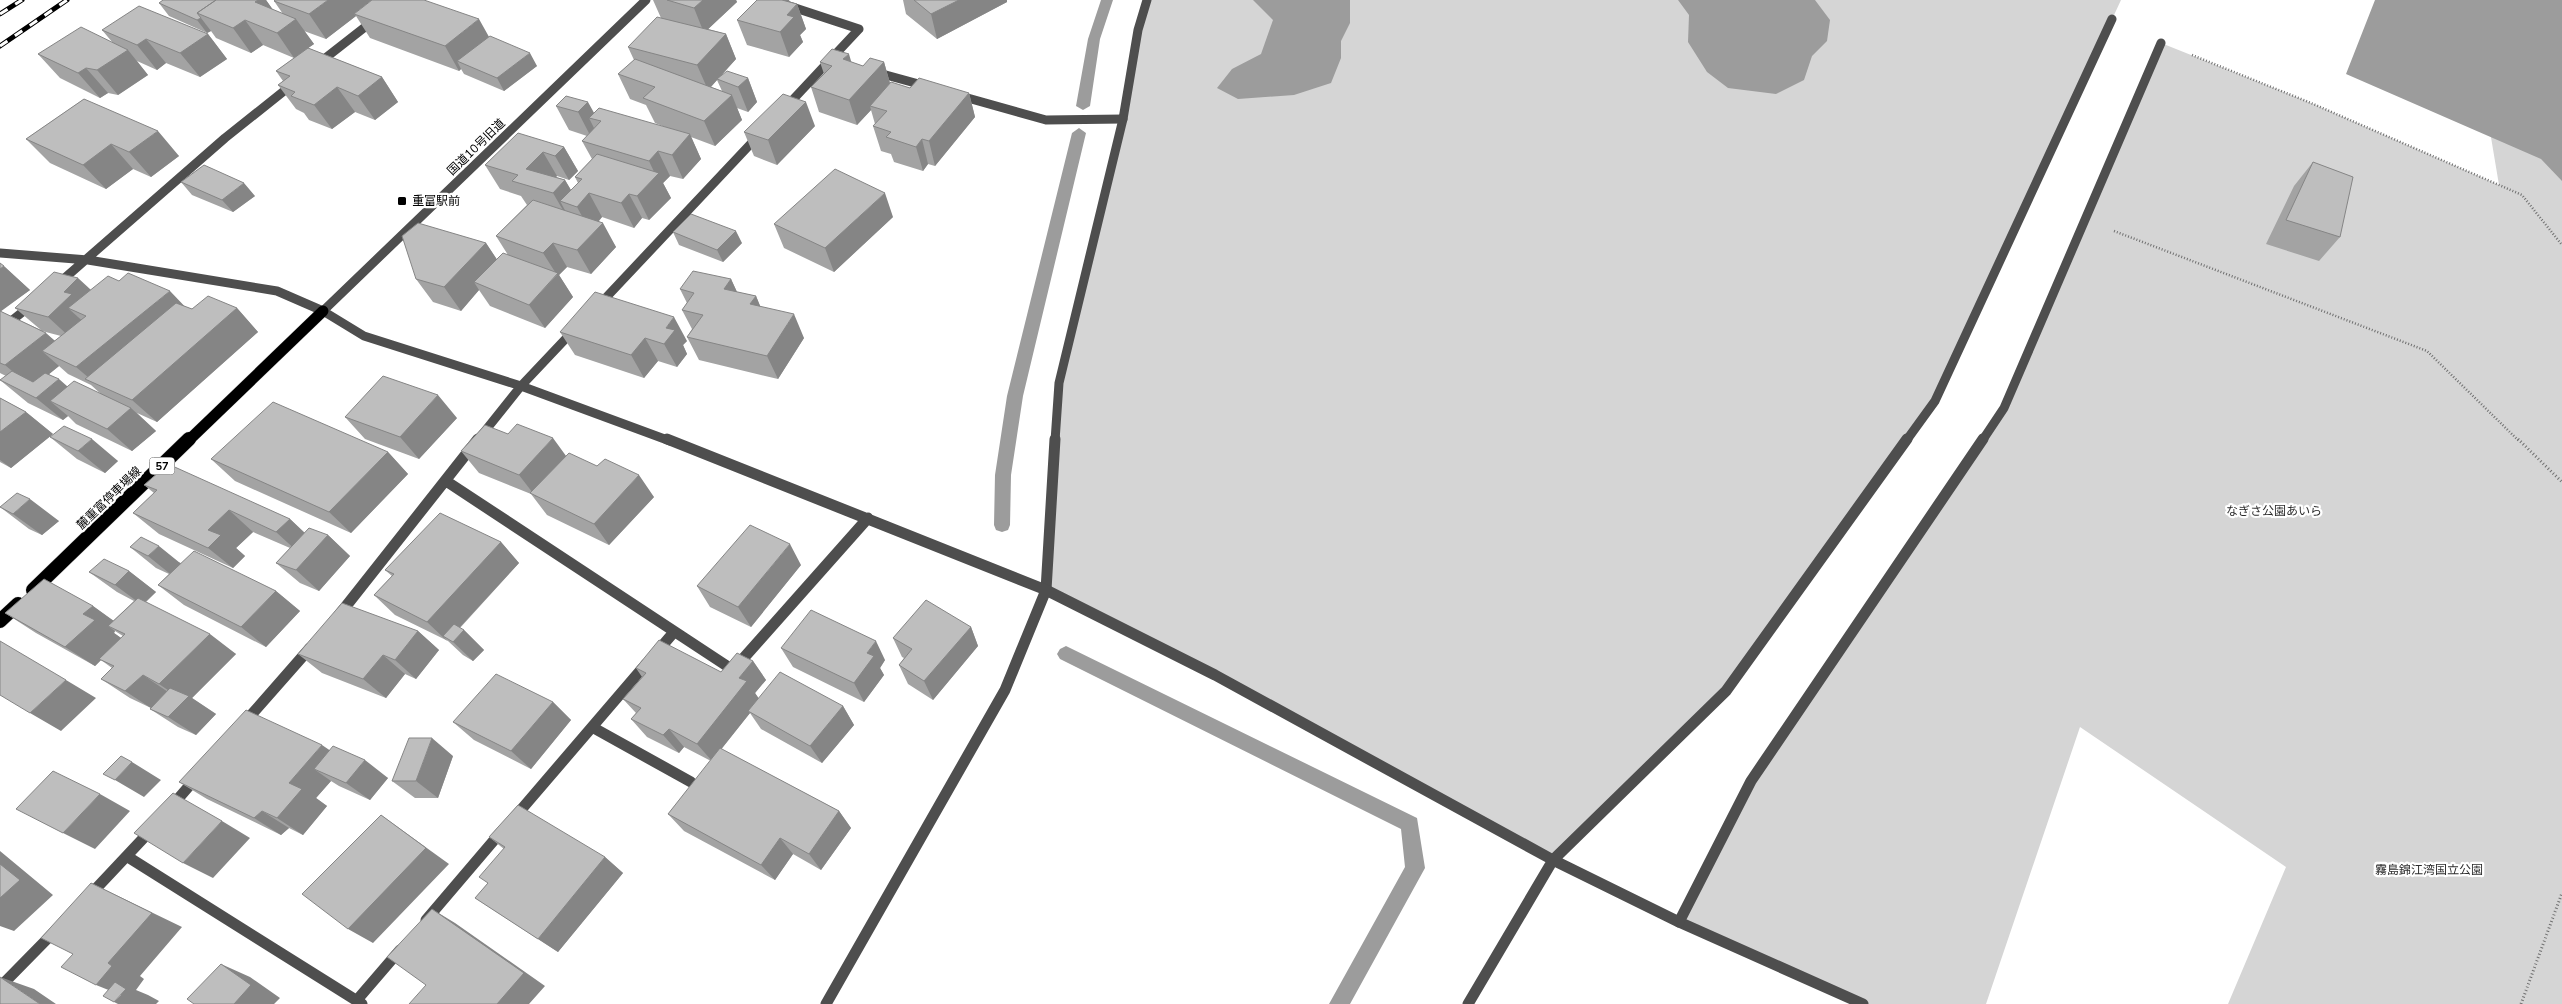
<svg xmlns="http://www.w3.org/2000/svg" width="2562" height="1004" font-family="'Nunito Sans','Noto Sans JP',sans-serif">
<rect width="100%" height="100%" fill="#fff"/>
<!-- green -->
<path fill="#d5d5d5" d="M1147 0H2121L1935 401 1726 691 1553 860 1046 590 1059 383Z
M2468 0H2562V1004H2228L2286 867 2080 727 1986 1004H1864L1679 922 1751 781 2004 408 2161 43 2311 103 2499 185Z"/>
<!-- water -->
<path fill="#9c9c9c" d="M1253 0H1350V23L1341 41V58L1331 83 1294 95 1238 99 1217 88 1232 69 1261 54 1273 20Z
M1678 0H1815L1830 20 1827 41 1812 56 1804 80 1776 94 1728 88 1707 72 1688 42 1689 15Z
M2375 0H2562V181L2541 159 2346 74Z"/>
<g fill="none" stroke-linecap="round" stroke-linejoin="round">
<!-- stream -->
<path fill="#9c9c9c" fill-rule="evenodd" d="M1101 0H1113L1100 39 1090 106 1083 110 1076 106 1088 39Z
M1079 128 1086 133 1023 396 1011 475 1010 525 1008 530 1002 532 996 530 994 525 995 475 1007 396 1072 133Z
M1066 646 1417 818 1425 868 1350 1004H1329L1405 867 1401 829 1060 659 1057 654 1060 649Z"/>
<!-- primary-far1 casing -->
<g stroke="#dbdbdb" stroke-width="12">
<path id="primary-far1" d="M188 441 323 311"/>
</g>
<!-- primary casing -->
<g stroke="#dbdbdb" stroke-width="15">
<path id="primary" d="M33 590 189 439
M0 621 18 604"/>
</g>
<!-- path-far1 -->
<path stroke="#707070" stroke-width="2.5" stroke-dasharray="1 2" stroke-linecap="butt" d="M2192 55 2311 103 2522 195 2562 245
M2114 231 2427 351 2519 441"/>
<!-- path -->
<path stroke="#707070" stroke-width="3" stroke-dasharray="1 2.5" stroke-linecap="butt" d="M2518 439 2562 482
M2521 1004 2562 893"/>
<!-- service-far1 -->
<path stroke="#4e4e4e" stroke-width="9" d="M1055 441 1059 383 1123 119 1138 30 1147 0
M1982 441 2004 408 2161 43"/>
<!-- service -->
<path stroke="#4e4e4e" stroke-width="11" d="M1046 590 1055 439
M1863 1004 1679 922 1751 781 1983 439"/>
<!-- minor-far1 -->
<path stroke="#4e4e4e" stroke-width="9" d="M771 0 859 29 786 107
M319 63 374 20
M875 72 926 86
M957 95 1046 120 1123 119
M0 253 88 260 277 291 323 311 364 336 521 386 670 441
M59 283 225 138 294 83
M599 305 759 135
M0 330 30 306
M477 441 521 386 573 331
M1906 441 1935 401 2112 19"/>
<!-- minor -->
<path stroke="#4e4e4e" stroke-width="11" d="M667 439 1046 590 1215 675 1553 860 1679 922
M446 481 733 670 868 518
M339 615 478 439
M656 653 674 632
M245 722 310 648
M592 727 691 782
M171 807 196 778
M514 818 646 664
M128 857 362 1004
M90 895 152 829
M426 920 501 832
M0 987 55 931
M357 1000 400 950
M826 1004 1005 690 1046 590
M1468 1004 1553 860 1726 691 1907 439"/>
<!-- tertiary -->
<path stroke="#4e4e4e" stroke-width="9" d="M323 311 646 0"/>
<!-- primary-far1 -->
<use href="#primary-far1" stroke="#000" stroke-width="11"/>
<!-- primary -->
<use href="#primary" stroke="#000" stroke-width="14"/>
<!-- rail casing -->
<g stroke="#000" stroke-width="5">
<path id="rail" d="M0 14 22 0
M0 46 67 0"/>
</g>
<!-- rail -->
<use href="#rail" stroke="#fff" stroke-width="3" stroke-dasharray="9" stroke-linecap="butt"/>
</g>
<!-- wall -->
<path fill="#a3a3a3" fill-rule="evenodd" d="M163 0H266L273 10 283 14 274 1 275 0 489 37 537 66 504 91 464 74 461 69 459 71 370 38 356 16 326 39 304 31 314 44 308 48 382 77 398 102 375 120 355 112 332 129 309 120 304 113 296 109 278 85 283 81 276 71 294 58 263 45 251 53 216 38 211 31 207 33 169 16 159 3Z
M653 0H736L737 2 708 29 726 34 736 59 718 79 748 78 757 102 748 112 737 108 742 120 715 146 691 137 701 159 683 179 670 176 663 183 671 198 649 220 642 218 634 228 602 217 599 221 616 247 591 274 567 267 559 275 573 297 545 328 490 306 479 290 461 311 433 302 416 279 486 243 497 260 508 255 496 236 527 205 521 196 500 189 485 165 564 147 578 171 569 180 557 176 556 177 565 180 571 190 578 183 575 177 592 159 582 141 587 136 569 130 556 106 670 129 655 123 646 105 630 99 618 74 634 60 628 47 661 18ZM717 80 722 91 711 87Z
M903 0H1007V2L937 39 906 14Z
M790 3 797 4 806 29 800 35 803 42 789 57 747 45 737 20Z
M102 30 208 34 227 59 200 77 166 63 157 70 137 61 148 75 118 95 108 93 100 98 60 78 38 54 113 43Z
M820 62H851L863 66 884 62 890 83 910 88 969 93 975 117 935 166 928 164 923 171 894 162 891 154 881 151 873 126 875 124 871 110 857 125 819 112 811 87 824 74Z
M84 99 179 156 151 177 133 169 106 189 50 163 26 139Z
M815 126 777 165 754 156 744 132Z
M2313 162 2340 237 2319 261 2266 244 2294 186Z
M181 182 255 196 233 212 192 195Z
M893 217 834 272 784 248 774 224Z
M673 232 742 243 723 262 679 245Z
M0 263 30 290 0 311 41 330 15 308 91 290 185 307 192 309 237 308 258 332 157 422 137 413 156 431 132 451 76 424 68 416 63 420 28 403 0 380 6 376 0 373ZM42 331 61 336 55 341ZM59 366 68 374 91 385 102 395 67 387 49 374Z
M731 279 737 292 756 296 760 306 804 338 778 379 699 360 687 337 692 329 682 310 687 303 680 289Z
M560 332 687 341 683 345 687 354 677 367 658 361 644 378 575 355Z
M0 398 26 412 53 434 11 468 0 462Z
M345 417 457 418 419 459 365 439Z
M50 437 118 461 105 473 77 459Z
M461 451 566 456 654 497 609 545 547 515 531 494 479 473Z
M388 452 408 474 351 533 235 481 211 459Z
M144 485 290 519 305 533 328 535 350 556 319 591 300 583 276 563 290 548 253 532 236 548 245 556 233 568 159 534 133 513 154 493Z
M0 507 59 521 42 535 29 529Z
M501 542 519 563 460 628 464 630 484 650 473 661 463 655 448 641 395 615 374 595 392 576 385 570Z
M130 547 181 563 276 591 300 611 266 647 184 605 158 585 169 574 156 568Z
M801 565 751 627 710 607 697 586Z
M129 571 156 592 146 602 236 654 192 698 216 714 196 735 178 727 150 709 151 708 130 698 101 679 112 668 101 660 95 666 36 633 5 613 93 606 113 621 134 601 117 592 89 572ZM115 631 123 636 121 638 114 633Z
M971 627 978 646 933 700 908 684 899 665 904 658 902 657 893 638Z
M418 631 439 650 416 679 405 674 386 698 322 673 298 654Z
M781 648 885 660 880 668 884 675 864 702 793 667Z
M753 661 766 680 755 693 758 698 843 706 854 725 822 763 761 729 750 713 721 749 839 811 851 828 821 870 793 854 775 880 684 831 668 814 711 761 684 747 679 753 647 737 631 719 636 713 623 699 642 677 636 668 721 672Z
M553 702 571 720 531 769 474 740 453 722Z
M330 750 388 778 370 800 339 786 331 781 316 798 327 806 303 835 289 828 281 835 207 799 179 782Z
M453 756 438 798H415L392 781Z
M489 837 605 857 623 873 558 952 475 898 488 883 504 849Z"/>
<!-- shaded-wall -->
<path fill="#858585" d="M258 0H266L281 21 255 2Z
M328 0H372L354 14 356 16 326 39 309 14Z
M703 0H736L737 2 704 33 694 8Z
M782 0H789L793 9 797 4 806 29 800 35 803 42 789 57 780 32Z
M959 0H1007V2L937 39 931 14Z
M201 18 211 31 207 33 197 20Z
M296 19 314 44 294 58 277 33Z
M479 19 493 44 457 61 461 69 459 71 445 46Z
M245 20 263 45 251 53 233 28Z
M208 34 227 59 200 77 180 53Z
M726 34 736 59 708 90 697 65Z
M146 39 166 63 157 70 137 45Z
M128 50 148 75 118 95 97 70Z
M530 53 537 66 504 91 497 78Z
M849 54 856 78 843 59Z
M884 62 891 87 870 106 871 110 857 125 849 100Z
M86 68 108 93 100 98 78 73Z
M382 77 398 102 375 120 358 96Z
M748 78 757 102 748 112 738 87Z
M337 87 355 112 332 129 314 105Z
M969 93 975 117 935 166 929 141Z
M732 95 742 120 715 146 704 121Z
M588 102 598 120 589 118 596 132 591 137 578 112Z
M806 102 815 126 777 165 768 140Z
M158 131 179 156 151 177 129 152Z
M690 134 701 159 683 179 672 155Z
M922 139 928 164 923 171 916 147Z
M111 144 133 169 106 189 83 165Z
M564 147 578 171 569 180 555 156Z
M658 151 670 176 663 183 671 198 649 220 637 196 656 176 649 161Z
M543 152 557 176 543 190 526 169Z
M565 180 579 204 589 193 602 217 590 231 577 207 560 201 568 216 567 217 553 193Z
M244 183 255 196 233 212 222 200Z
M885 193 893 217 834 272 825 248Z
M629 194 642 218 634 228 621 203Z
M603 223 616 247 591 274 577 250Z
M736 231 742 243 723 262 717 250Z
M486 243 502 267 474 282 479 290 461 311 444 287Z
M553 243 567 267 559 275 573 297 545 328 529 305 557 275 543 253Z
M4 266 30 290 0 312V269Z
M78 278 103 301 86 316 68 308 88 326 73 340 48 317 64 292Z
M731 279 742 303 724 289Z
M170 291 192 314 95 383 76 367Z
M756 296 766 320 750 304Z
M237 308 258 332 157 422 132 400Z
M794 314 804 338 778 379 767 356Z
M674 317 687 341 683 345 687 354 677 367 664 344 666 328Z
M46 333 72 356 42 351 59 366 32 388 5 365Z
M645 338 658 361 644 378 631 355Z
M59 379 85 402 50 401 68 416 63 420 36 398Z
M438 395 457 418 419 459 400 437Z
M131 408 156 431 132 451 107 429Z
M26 412 53 434 11 468 0 460V432Z
M553 438 569 460 536 497 519 475Z
M92 439 118 461 105 473 78 451Z
M388 452 408 474 351 533 329 512Z
M639 475 654 497 609 545 594 524Z
M30 499 59 521 42 535 13 514Z
M229 510 253 532 236 548 245 556 233 568 208 548V530Z
M290 519 312 540 299 553 276 532Z
M328 535 350 556 319 591 296 570Z
M501 542 519 563 449 639 443 636 447 641 427 622Z
M790 544 801 565 751 627 738 607Z
M159 546 185 567 174 577 148 556Z
M129 571 156 592 142 605 115 585Z
M276 591 300 611 266 647 241 627Z
M93 606 121 626H108L115 631 114 633 124 640 99 659 101 660 95 666 65 647 83 614Z
M971 627 978 646 933 700 924 681Z
M464 630 484 650 473 661 453 642Z
M418 631 439 650 416 679 395 660Z
M210 634 236 654 192 698 216 714 196 735 168 717 184 701 159 684Z
M876 641 885 660 880 668 884 675 864 702 854 683 867 653Z
M383 655 405 674 386 698 363 679Z
M753 661 766 680 755 693 760 700 748 711 750 713 712 761 697 744 739 678Z
M143 675 171 694 154 710 125 691Z
M66 680 96 698 61 731 30 713Z
M553 702 571 720 531 769 511 751Z
M843 706 854 725 822 763 810 746Z
M669 729 684 747 679 753 663 735Z
M432 738 453 756 438 798 416 781Z
M322 745 347 762 314 769 331 781 316 798 327 806 303 835 277 818 289 783Z
M365 760 388 778 370 800 346 783Z
M132 762 161 780 144 797 115 780Z
M100 794 130 811 95 849 63 833Z
M262 811 289 828 281 835 254 818Z
M839 811 851 828 821 870 809 854Z
M381 815 449 864 373 943 348 929Z
M222 821 250 838 213 878 183 863Z
M780 838 793 854 775 880 761 865Z
M0 851 53 895 14 931 0 926Z
M605 857 623 873 558 952 538 939Z
M91 883 182 927 140 976 144 979 136 990 148 995 159 1001 156 1004H118L114 1002 121 995 96 985 108 963Z
M432 909 455 923 545 986 529 1004H497Z
M221 964 250 977 280 998 274 1004H234Z
M0 977 34 989 56 1004H40Z"/>
<!-- building -->
<path fill="#bebebe" stroke="#858585" d="M163 0H216L197 13 201 18 197 20 159 3Z
M216 0H258L255 2 296 19 277 33 245 20 233 28 197 13Z
M275 0H328L309 14 274 1Z
M372 0H424L479 19 445 46 354 14Z
M667 0H703L694 8Z
M757 0H782L797 4 787 15 794 17 780 32 737 20Z
M914 0H959L931 14Z
M139 6 208 34 180 53 146 39 137 45 102 30Z
M657 17 726 34 697 65 628 47Z
M81 27 128 50 97 70 86 68 78 73 38 54Z
M490 36 530 53 497 78 457 61Z
M308 48 382 77 358 96 337 87 314 105 291 96 295 92 278 85 290 76 276 71Z
M832 49 849 54 843 59 863 66 870 58 884 62 849 100 811 87 832 66 820 62Z
M635 59 732 95 704 121 643 98 655 87 618 74Z
M727 71 748 78 738 87 717 79Z
M919 78 969 93 929 141 922 139 916 147 886 137 891 132 873 126 887 111 870 106 891 82 910 88Z
M783 94 806 102 768 140 744 132Z
M566 96 588 102 578 112 556 106Z
M84 99 158 131 129 152 111 144 83 165 26 139Z
M599 108 690 134 672 155 658 151 649 161 582 141 601 121 589 118Z
M518 133 564 147 555 156 543 152 526 169 565 180 553 193 512 181 518 175 485 165Z
M597 154 659 173 637 196 629 194 621 203 589 193 577 207 560 201 582 179 575 177Z
M2313 162 2353 177 2340 237 2286 220Z
M204 165 244 183 222 200 181 182Z
M835 169 885 193 825 248 774 224Z
M533 200 603 223 577 250 553 243 543 253 496 236Z
M691 214 736 231 717 250 673 232Z
M418 223 486 243 444 287 416 279 402 236Z
M503 253 558 273 529 305 474 282Z
M0 263 4 266 0 269Z
M693 271 731 279 724 289 756 296 750 304 794 314 767 356 687 337 703 315 682 310 694 293 680 289Z
M54 272 78 278 64 292 72 294 48 317 15 308Z
M128 273 170 291 76 367 42 351 86 316 68 308 108 276 119 281Z
M595 292 674 317 666 328 675 330 664 344 645 338 631 355 560 332Z
M208 296 237 308 132 400 85 379 176 303 192 309Z
M0 311 46 333 5 365 0 363Z
M12 371 33 382 45 373 59 379 36 398 0 380Z
M383 376 438 395 400 437 345 417Z
M74 381 131 408 107 429 50 401Z
M0 398 26 412 0 432Z
M273 402 388 452 329 512 211 459Z
M517 424 553 438 519 475 461 451 485 425 508 434Z
M64 426 92 439 78 451 50 437Z
M569 453 597 466 605 459 639 475 594 524 530 493Z
M168 464 290 519 276 532 229 510 208 530 221 535 208 548 133 513 157 490 144 485Z
M17 493 30 499 13 514 0 507Z
M440 513 501 542 427 622 374 595 394 574 385 570Z
M750 525 790 544 738 607 697 586Z
M309 528 328 535 296 570 276 563Z
M141 537 159 546 148 556 130 547Z
M194 551 276 591 241 627 158 585Z
M104 559 129 571 115 585 89 572Z
M44 579 93 606 83 614 95 620 65 647 5 613Z
M138 598 210 634 159 684 143 675 125 691 101 679 114 666 99 659 125 634 108 626Z
M926 600 971 627 924 681 899 665 912 649 893 638Z
M342 603 418 631 395 660 383 655 363 679 298 654Z
M811 610 876 641 867 653 874 656 854 683 781 648Z
M454 624 464 630 453 642 443 636Z
M659 640 721 672 737 653 753 661 739 678 747 681 697 744 669 729 663 735 631 719 641 708 623 699 646 673 636 668Z
M0 641 66 680 30 713 0 695Z
M780 672 843 706 810 746 748 711Z
M496 674 553 702 511 751 453 722Z
M170 688 189 696 168 717 150 709Z
M246 710 322 745 289 783 302 789 277 818 262 811 254 818 179 782Z
M409 738H432L416 781H392Z
M333 746 365 760 346 783 314 769Z
M720 748 839 811 809 854 780 838 761 865 668 814Z
M121 756 132 762 115 780 103 774Z
M53 771 100 794 63 833 16 809Z
M173 793 222 821 183 863 134 833Z
M518 805 605 857 538 939 475 898 488 883 479 877 505 847 489 837Z
M381 815 426 848 348 929 302 894Z
M0 864 20 880 0 898Z
M91 883 152 913 108 963 112 966 96 985 61 967 73 954 41 938Z
M432 909 524 973 497 1004H409L426 985 387 957Z
M221 964 251 985 234 1004H194L187 999Z
M0 977 40 1004H0Z
M115 982 126 989 114 1002 103 996Z"/>
<!-- markers -->
<rect fill="#000" stroke="#fff" stroke-width="2" x="397" y="196" width="10" height="10" rx="2.5"/>
<g text-anchor="middle" stroke-width="4.5" stroke-linejoin="round" paint-order="stroke">
<!-- shield labels -->
<rect fill="#fff" stroke="#4c4c4c" stroke-width="1" x="149.5" y="457.5" width="25" height="17" rx="4"/>
<g font-size="11" font-weight="bold" fill="#000">
<text x="162" y="470">57</text>
</g>
<!-- street labels -->
<g font-size="12" fill="#000" stroke="#fff">
<text transform="translate(476 147) rotate(-44)" y="4">国道10号旧道</text>
<text transform="translate(109 498) rotate(-44)" y="4">麓重富停車場線</text>
</g>
<!-- poi labels -->
<g font-size="12" fill="#000" stroke="#fff" text-anchor="start">
<text x="412" y="205">重富駅前</text>
</g>
<!-- park labels -->
<g font-size="12" fill="#2c2c2c" stroke="#fff">
<text x="2274" y="515">なぎさ公園あいら</text>
<text x="2429" y="874">霧島錦江湾国立公園</text>
</g>
</g>
</svg>
